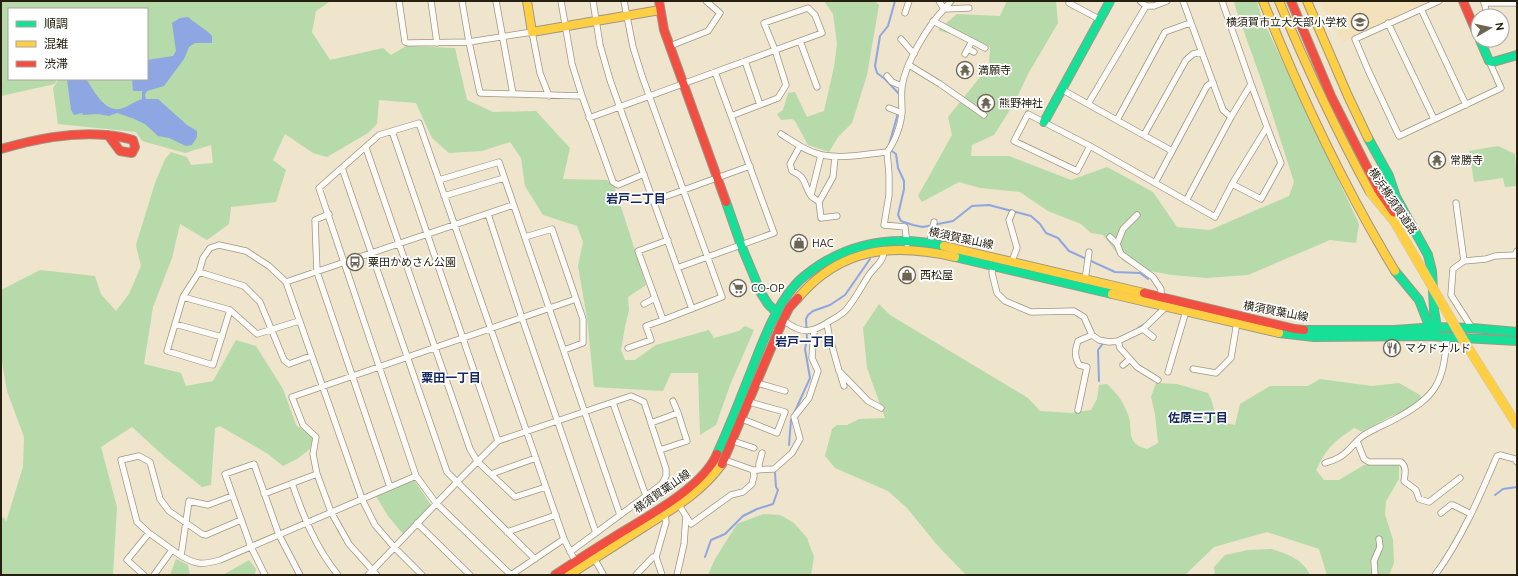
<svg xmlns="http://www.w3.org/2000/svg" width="1518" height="576" font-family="Ubuntu,'Noto Sans JP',sans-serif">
<rect width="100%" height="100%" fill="#efe4cc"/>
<!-- built -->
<path fill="#f2e1bb" d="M1320 1H1435L1343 42Z"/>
<!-- green -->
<path fill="#b6daaa" d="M1 1H334L329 2 316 11 312 32 330 60 383 48 391 55 406 46 455 48 467 100 493 112 536 111 570 148 563 179 607 180 615 188 646 285 628 297 629 310 625 327 621 350 625 360H635L656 345 709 330 714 338 739 331 745 326 754 330 730 385 716 425 700 435 698 373H671L663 391 594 387 587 318 578 266 583 242 577 226 543 215 525 186 521 158 510 142 482 151 449 153 432 138 416 103 379 100 377 124 368 133 327 157 313 153 285 134 273 160 286 170 276 202 231 207 229 224 207 240 180 224 172 258 153 307 144 364 181 373 186 386 213 381 236 340 256 346 283 389 296 425 313 437 310 449 297 459 283 466 268 454 220 426 215 428 211 485 202 487 166 458 132 427 101 447 117 507 113 575H1V519L4 517 6 522 23 467 24 437 7 391 1 356V290L40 270 95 276 101 294 116 311 129 294 141 266 136 245 155 183 165 159 171 152 187 157 191 165 213 163 211 145 185 153 142 141 136 132 58 124 53 88 59 79H147V9H9V79H57L55 84 1 96Z
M824 1H875L879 5 867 75 852 123 838 137 829 152 808 145 795 121 792 119 781 120 777 114 783 110 788 93 795 92 807 117 824 111 834 67 837 44 833 14Z
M1007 1H1056L1058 23 1028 74 1015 102 994 135 972 145 971 156H1009L1071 180 1107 167 1153 192 1177 227 1210 230 1289 196 1294 182 1263 85 1236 9 1234 1H1257L1261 16 1359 224 1356 243 1330 240 1248 275 1206 278 1172 275 1138 269 1123 261 1103 235 1091 233 1081 224 1048 211 1020 192 980 188 959 182 922 202 918 196 952 135 948 117 989 66 990 47 938 30 957 14 1000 16Z
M1498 146 1515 154 1517 186 1505 187 1503 178 1474 182 1469 151Z
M879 304 890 315 1028 398 1040 411 1071 413 1091 410 1097 399 1099 385 1107 384C1116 393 1122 399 1127 412 1135 430 1123 442 1147 449L1158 443 1155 414 1151 397 1156 383 1177 384 1208 393C1218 411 1209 420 1235 425L1240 404 1270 386H1308L1320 379 1372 386 1399 383 1420 395 1425 404 1391 416 1363 432 1354 428C1332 443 1328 447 1316 470L1324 480H1339L1364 465H1399V479L1386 501 1385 514 1393 540 1394 563 1389 575H1327L1319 549 1267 532 1214 547 1185 575H966L938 546 907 508 888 491 835 468 825 456 832 429 837 425H847L859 419 885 418 867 368 863 328Z
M414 480 431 505 403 534 388 516 376 496Z
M763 514 780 515 794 523 807 538 814 557 811 575H708L715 559 737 524Z
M1272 549C1287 554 1303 559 1310 575H1215L1214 567 1225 555 1248 550Z
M176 559 188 565 190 575H170Z
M249 560 256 569 255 575H223Z"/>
<!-- water -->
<path fill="#8ea6e2" d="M188 17C192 21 211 33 212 36 212 37 212 43 212 43H195L189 47 184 59 164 86 147 91 145 94 146 99H158L187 125 197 131V137L192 145 186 146 169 138 158 136 145 124 132 118 117 113 109 116 98 114 83 115 82 113 74 115 71 110 67 79H86C94 90 103 111 120 109 128 107 135 101 142 99V91H133L132 79H147V60L173 56 176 51 172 23 180 18Z"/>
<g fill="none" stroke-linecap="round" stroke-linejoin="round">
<!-- stream -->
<path stroke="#8ea6e2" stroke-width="2" d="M895 1 888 26 880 36 875 66 877 73 885 79 900 95
M889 145 898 113
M889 149 896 154 898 168 904 181V189L898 215 901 221 913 225 923 227 953 221 972 206 989 205 1031 216 1040 224 1046 233 1058 238 1069 251 1115 272 1140 273 1148 279
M1138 328 1146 323
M1099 381 1098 350 1104 342
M789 445 791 420 810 378 805 349 807 339 806 319 808 315 813 311 830 305 845 295 870 259
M1495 495 1503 489 1517 487
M705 557 711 540 725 534 743 516 757 509 773 504 778 490 776 487 775 473"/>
<!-- street casing -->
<g stroke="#9f9684" stroke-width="7">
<path id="street" d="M399 1 405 42 408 43 469 42 532 32 540 73 549 96
M431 1 437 43
M462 1 469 42 480 93 582 96
M496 1 513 94
M561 1 572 64 582 96 613 182 618 185 644 174
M593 1 600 45 610 80 692 309
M624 1 633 47 642 76 722 297 663 320 638 251 668 240
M951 1 944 9 969 8
M1070 1 1069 3 1099 19
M1140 1 1146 6H1154L1167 1
M1183 1 1223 110 1231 117
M1439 1 1355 39 1368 70 1399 136 1501 88 1489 61
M1484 1 1487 16
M1484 3H1517
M1421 9 1466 105
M905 13 909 1
M933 21 985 48
M1388 23 1434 119
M901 39 914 54
M800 41 817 87
M670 46 708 31 720 13 706 1
M968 49 974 52
M965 54 972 41
M745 61 760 105
M909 65 940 84 984 115
M887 76 892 82 902 86
M1251 84 1267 127
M1061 89 1172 151
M1088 104 1146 6
M889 108 902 113
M589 118C667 90 745 61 822 33L815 15 808 8 764 23 775 50 786 85 778 98 731 116
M1117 120 1165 32 1190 23
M392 131 498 441
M781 134C794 142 807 152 822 155 843 159 866 154 887 152 895 142 901 125 902 112 902 104 901 95 902 87 905 63 928 26 944 9L939 1
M1144 135 1186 60 1193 54 1201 52
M800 146 790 164 792 171C808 178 803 185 811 196 813 198 817 200 819 202
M1090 146 1077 171 1014 141 1028 114 1090 146 1215 217 1232 184 1267 127 1281 163 1261 199 1232 184
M366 148 470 449 477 461 515 497 546 487
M887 152 889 174V195L884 225 905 227 907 244
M835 157 833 177 819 202 821 218 837 216
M342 168 447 472 535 559
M439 180 499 162 620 515
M1155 183 1207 86 1213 82
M811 195 821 155
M444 196 504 178
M653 201 750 166
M1186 201 1231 117 1251 84 1222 1
M1456 203 1464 261
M329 214 315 220 317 272 390 487
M488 214 522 318 596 533
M1137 215 1123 229 1117 244 1121 254 1153 277 1161 289V297
M1110 237 1117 244
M930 243 934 222
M1012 261 1017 248 1009 220 1012 213
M993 265 992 273 997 293 1005 301 1031 312 1074 311 1084 317 1092 335 1099 340 1109 342 1118 341 1143 329 1167 306
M677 268 774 233 715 72
M199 272 244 286 260 302 284 360 289 364 311 356
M1085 280 1089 252
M286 282 513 205
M183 297 230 310
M644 304 655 298
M783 320C801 334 811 334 830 321 835 318 841 315 845 311 855 300 861 287 869 275 875 266 884 262 884 250
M299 321 257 334 230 310 213 365 167 351 183 297 199 272 203 258 210 248 219 245 246 251 269 266 286 282 362 499 375 525 394 547 422 575
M827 323 829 335 839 371 868 401 881 408
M175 324 222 337
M1472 328 1451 295 1453 269 1464 261 1486 259 1495 256 1515 255 1517 251
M1143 329 1153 337
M1118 341 1120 348 1130 359 1123 365
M628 348 651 340 646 326 663 320
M564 350 583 343V319L576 299
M1130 359 1137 367 1158 380
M1193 369 1216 373 1231 358 1237 322
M1168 372 1186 311
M840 373 844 386
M757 383 785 391
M673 401 678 413
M613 403 646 496
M1078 410 1087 367 1079 365C1074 356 1075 350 1078 341L1092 335
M742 419 777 433 785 412 749 402
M651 423 678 413 687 441 660 450
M733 441 754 448
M1357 441 1364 459 1369 462H1401C1407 467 1405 474 1404 481L1416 490 1419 499 1429 502 1460 478
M1325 463C1331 461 1339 459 1344 454 1351 449 1356 440 1364 435 1374 429 1386 424 1397 418 1437 396 1443 383 1447 338
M753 470 774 469 792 453 800 439 794 417 809 398 818 371 812 358 814 331
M759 470V464L762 453
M491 474 536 458
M292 483C303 516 316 548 338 575
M264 494 317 474
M232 496 208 505 189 501 181 556C197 565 202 565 220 560L416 476
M679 505 691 524 731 495 743 492 752 484 754 476 753 470 725 460
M1441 513 1451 505H1453L1471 514
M417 523 470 575
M507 532 556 515
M181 556 149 533 137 522 121 460 139 456 150 462 160 499 169 511 202 534 206 535 241 520
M656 557 662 575
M594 558 603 574
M144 575 127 560 149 533
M154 575 172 550
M265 575 251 547 225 474 254 464 279 535 300 575
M368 575 457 482 498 441 631 396 644 402 666 469V476L662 484 570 552
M377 575 349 544 331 512 317 474 313 454 316 437 303 425 292 397 576 299 552 229 525 237
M511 575 436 503 416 476 319 188 379 135 419 123 564 539 575 561
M511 575 564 539
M636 575 653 557H656L666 522 665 514
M677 575 684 544 686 516
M1375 575 1374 561 1380 547 1379 539
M1435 575C1461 540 1480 496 1497 456L1500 455 1515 459 1517 462"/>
</g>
<!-- fast casing -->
<g stroke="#9f9684" stroke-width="10">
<path id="fast" d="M1480 40 1489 61 1493 62 1517 55
M1044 122 1110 1
M1368 138 1389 176 1396 197 1428 255 1432 271 1434 310 1437 327 1433 336
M726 202 741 245 761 293 768 304 781 317
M955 257 1112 294
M1395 271 1419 300 1433 336
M1304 330H1394L1437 327 1472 328 1517 332
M1279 333 1314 337 1428 336 1517 341
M717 454C730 426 741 397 752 369 763 341 775 308 795 285 802 277 812 270 821 264 860 240 900 236 944 246"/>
</g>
<!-- slow casing -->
<g stroke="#9f9684" stroke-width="10">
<path id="slow" d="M527 1 532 32 660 10
M1263 1C1300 94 1343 185 1395 271
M1279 1C1306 66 1336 130 1370 192
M1307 1 1348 96 1368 138
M944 246 1144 293
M1112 294 1279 333
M798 298C841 247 893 243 955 257
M569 575C594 559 619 543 644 527 674 508 701 493 722 464"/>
</g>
<!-- jam casing -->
<g stroke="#9f9684" stroke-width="10">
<path id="jam" d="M659 1 664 30 726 202
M1291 1 1331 96 1378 189
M1463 1 1478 36
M1 149C36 139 69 132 106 135 115 136 124 137 133 140L135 147 132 153 120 151 108 135
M1144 293 1295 329 1304 330
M722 464 783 320 789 308 798 298
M555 575C576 561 598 547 619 534 650 515 703 487 717 454"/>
</g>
<!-- street -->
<use href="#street" stroke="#fdfbf7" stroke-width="5.5"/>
<!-- fast -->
<use href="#fast" stroke="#16e098" stroke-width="8"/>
<!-- slow -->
<use href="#slow" stroke="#ffcf43" stroke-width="8"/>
<!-- jam -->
<use href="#jam" stroke="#f24e42" stroke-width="8"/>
<!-- slow-bridge casing -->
<g stroke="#cac5b8" stroke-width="10" stroke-linecap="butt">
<path id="slow-bridge" d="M1370 192 1394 221 1462 338 1517 425"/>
</g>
<!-- jam-bridge casing -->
<g stroke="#cac5b8" stroke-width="10" stroke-linecap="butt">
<path id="jam-bridge" d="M1378 189 1394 212"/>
</g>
<!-- slow-bridge -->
<use href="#slow-bridge" stroke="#ffcf43" stroke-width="9"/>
<!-- jam-bridge -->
<use href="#jam-bridge" stroke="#f24e42" stroke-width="9"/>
</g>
<!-- icons -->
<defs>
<g id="school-ring" transform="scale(0.9)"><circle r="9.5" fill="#fff" stroke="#6d6552" stroke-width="1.5"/><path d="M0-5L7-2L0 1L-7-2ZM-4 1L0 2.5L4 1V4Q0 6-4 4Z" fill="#6d6552"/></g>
<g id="temple-ring" transform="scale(0.9)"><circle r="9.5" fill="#fff" stroke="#6d6552" stroke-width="1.5"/><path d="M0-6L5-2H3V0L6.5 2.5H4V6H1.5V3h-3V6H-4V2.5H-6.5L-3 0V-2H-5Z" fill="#6d6552"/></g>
<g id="shop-ring" transform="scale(0.9)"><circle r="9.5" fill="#fff" stroke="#6d6552" stroke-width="1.5"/><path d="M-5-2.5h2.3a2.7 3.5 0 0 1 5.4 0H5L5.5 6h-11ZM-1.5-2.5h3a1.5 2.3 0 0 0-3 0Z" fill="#6d6552"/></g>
<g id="bus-ring" transform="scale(0.9)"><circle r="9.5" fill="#fff" stroke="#6d6552" stroke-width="1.5"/><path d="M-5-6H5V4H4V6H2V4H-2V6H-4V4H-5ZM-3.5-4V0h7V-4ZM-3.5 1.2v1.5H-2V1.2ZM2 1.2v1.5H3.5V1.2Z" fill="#6d6552"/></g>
<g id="supermarket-ring" transform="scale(0.9)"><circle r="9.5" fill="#fff" stroke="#6d6552" stroke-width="1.5"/><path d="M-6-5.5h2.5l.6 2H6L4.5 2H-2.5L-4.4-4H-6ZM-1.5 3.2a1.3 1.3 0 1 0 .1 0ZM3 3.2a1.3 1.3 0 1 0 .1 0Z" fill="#6d6552"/></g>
<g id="restaurant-ring" transform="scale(0.9)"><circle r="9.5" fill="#fff" stroke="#6d6552" stroke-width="1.5"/><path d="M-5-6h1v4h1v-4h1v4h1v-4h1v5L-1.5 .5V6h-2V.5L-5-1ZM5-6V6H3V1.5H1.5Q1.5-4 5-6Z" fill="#6d6552"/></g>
</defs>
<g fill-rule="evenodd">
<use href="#school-ring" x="1360" y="22"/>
<use href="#temple-ring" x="965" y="70"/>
<use href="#temple-ring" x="986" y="103"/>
<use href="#temple-ring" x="1437" y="160"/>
<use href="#shop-ring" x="799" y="243"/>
<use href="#bus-ring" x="355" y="262"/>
<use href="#shop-ring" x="907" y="275"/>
<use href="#supermarket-ring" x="738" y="288"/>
<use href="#restaurant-ring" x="1392" y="348"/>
</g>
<g text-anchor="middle" stroke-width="3.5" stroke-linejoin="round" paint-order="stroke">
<!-- poi labels -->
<g font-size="11" fill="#272010" stroke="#fff" text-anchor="start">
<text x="1347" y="26" text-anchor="end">横須賀市立大矢部小学校</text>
<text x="978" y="74">満願寺</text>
<text x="999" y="107">熊野神社</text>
<text x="1450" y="164">常勝寺</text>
<text x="812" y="247">HAC</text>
<text x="368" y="266">粟田かめさん公園</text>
<text x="920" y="279">西松屋</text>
<text x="751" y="292">CO-OP</text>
<text x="1405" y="352">マクドナルド</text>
</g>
<!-- street labels -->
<g font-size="11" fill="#272010" stroke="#fff">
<text transform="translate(1393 201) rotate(56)" y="4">横浜横須賀道路</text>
<text transform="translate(961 238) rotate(12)" y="4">横須賀葉山線</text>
<text transform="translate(1276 311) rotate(11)" y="4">横須賀葉山線</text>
<text transform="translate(662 491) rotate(-35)" y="4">横須賀葉山線</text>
</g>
<!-- neighbourhood labels -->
<g font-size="12" font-weight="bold" fill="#172a60" stroke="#fff">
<text x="636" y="203">岩戸二丁目</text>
<text x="805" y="346">岩戸一丁目</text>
<text x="451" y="382">粟田一丁目</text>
<text x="1198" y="422">佐原三丁目</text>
</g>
</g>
<!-- border -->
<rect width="1518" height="576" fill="none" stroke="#272010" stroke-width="4"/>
<!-- legend -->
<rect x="8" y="8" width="140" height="72" fill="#ffffff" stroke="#a9a69f"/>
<rect x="16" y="21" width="20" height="6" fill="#16e098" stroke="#a9a69f"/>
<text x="44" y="28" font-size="12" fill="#272010">順調</text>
<rect x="16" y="41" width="20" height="6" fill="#ffcf43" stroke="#a9a69f"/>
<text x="44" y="48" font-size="12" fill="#272010">混雑</text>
<rect x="16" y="61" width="20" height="6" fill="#f24e42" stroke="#a9a69f"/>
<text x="44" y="68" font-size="12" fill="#272010">渋滞</text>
<!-- north arrow -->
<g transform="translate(1490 28) rotate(81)"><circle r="19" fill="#ffffff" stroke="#a9a69f"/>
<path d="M0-3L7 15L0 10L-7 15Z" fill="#6d6552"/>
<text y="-6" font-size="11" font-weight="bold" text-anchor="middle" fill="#272010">N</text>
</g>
</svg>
